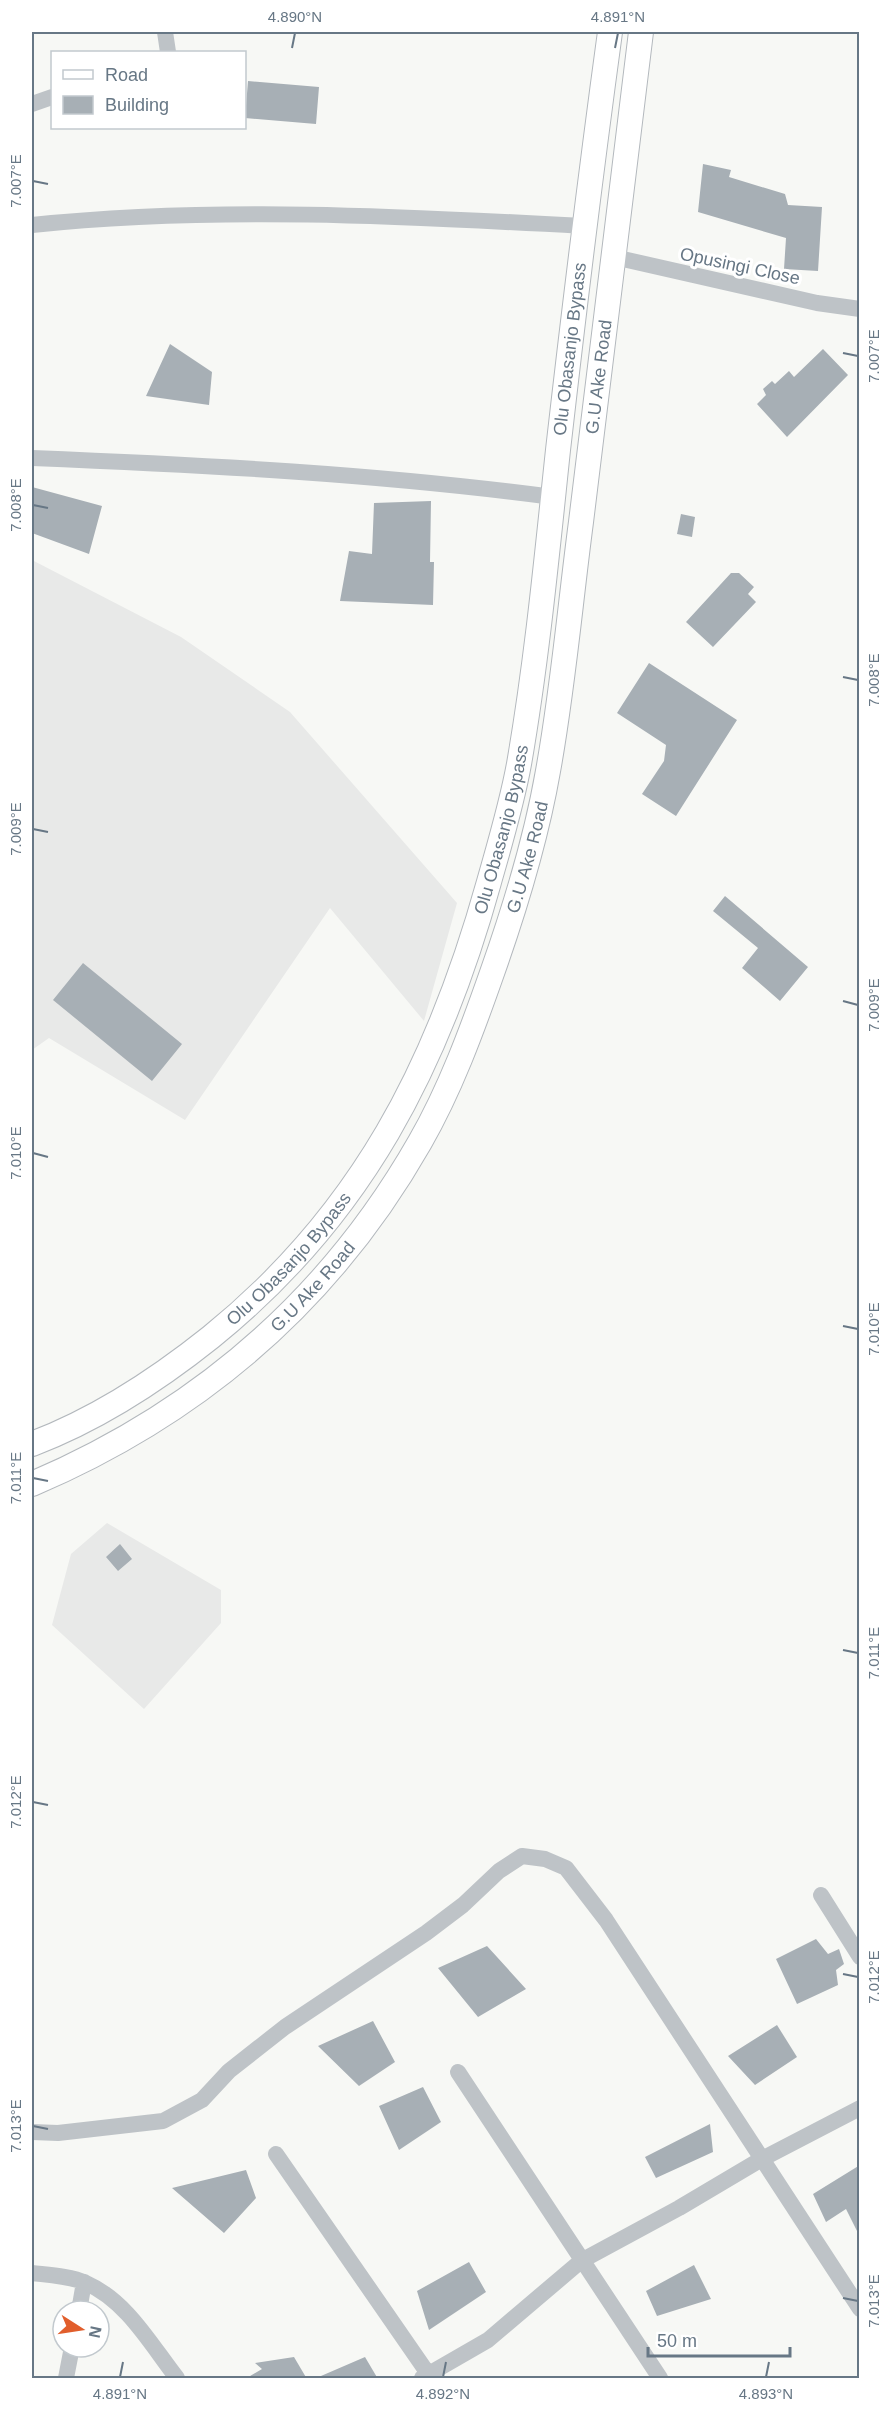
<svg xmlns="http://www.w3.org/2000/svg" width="891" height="2410" font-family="Helvetica,sans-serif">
<rect width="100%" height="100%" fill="#f7f8f5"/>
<!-- built -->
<path fill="#e8e9e8" d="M32 560 181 637 290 712 457 903 424 1021 330 908 185 1120 49 1038 32 1050Z
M107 1523 221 1590V1623L144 1709 52 1625 71 1554Z"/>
<!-- building -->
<path fill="#a7afb5" d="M248 81 319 87 316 124 245 118Z
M703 164 731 170 729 177 785 194 788 205 822 207 818 271 784 269 786 238 698 212Z
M170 344 212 372 209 405 146 396Z
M823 349 848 375 787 437 757 404 766 395 763 389 772 381 775 384 789 371 794 377Z
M32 487 102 506 89 554 32 533Z
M431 501 430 562H434L433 605 340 601 349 551 372 554 374 503Z
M681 514 695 517 692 537 677 534Z
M731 573H739L754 587 748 594 756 602 713 647 686 622Z
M649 663 737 720 676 816 642 794 664 761 666 745 617 713Z
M725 896 808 967 780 1001 742 968 758 948 713 911Z
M83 963 182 1044 152 1081 53 1000Z
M120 1544 132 1559 118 1571 106 1557Z
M816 1939 828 1954 839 1949 844 1964 836 1970 838 1985 797 2004 776 1959Z
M487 1946 526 1989 478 2017 438 1968Z
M373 2021 395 2062 359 2086 318 2046Z
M777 2025 797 2057 755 2085 728 2056Z
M423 2087 441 2122 399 2150 379 2106Z
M710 2124 713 2152 656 2178 645 2157Z
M860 2165V2237L846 2209 826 2222 813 2194Z
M246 2170 256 2198 224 2233 172 2188Z
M469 2262 486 2292 429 2330 417 2291Z
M694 2265 711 2299 657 2316 646 2291Z
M294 2357 307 2379H245L262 2369 255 2363Z
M365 2357 378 2379H314Z"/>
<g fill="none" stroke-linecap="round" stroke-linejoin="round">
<!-- secondary casing -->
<g stroke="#b3b8bd" stroke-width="26">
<g id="secondary">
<path id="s1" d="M32 1444C98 1419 156 1381 211 1337 362 1215 438 1065 489 882 500 843 512 803 519 764 537 660 547 554 558 450 574 310 591 171 610 32"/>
<path id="s2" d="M32 1484C198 1413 330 1300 420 1142 450 1090 472 1030 492 973 515 908 536 840 548 771 563 689 570 605 581 522 601 359 621 195 641 32"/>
</g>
</g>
<!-- minor -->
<path stroke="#bec3c7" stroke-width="16" d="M165 32 168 52
M32 104 52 97
M32 225C215 206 400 216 584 226
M614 257 817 303 860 309
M32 458C207 465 378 474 553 497
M821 1895 860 1957
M458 2072 660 2378
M32 2132 58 2133 163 2121 202 2100 229 2071 285 2027 426 1933 463 1905 499 1871 522 1856 545 1859 566 1868 606 1920 860 2309
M276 2154 429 2375
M32 2273C49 2275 70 2276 86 2283 127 2301 151 2345 177 2378
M79 2311 84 2282
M66 2378 72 2347
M422 2378 488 2340 581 2261 679 2208 760 2160 860 2108"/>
<!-- secondary -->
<use href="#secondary" stroke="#fff" stroke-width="24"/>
</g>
<!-- ticks -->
<path fill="none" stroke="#677785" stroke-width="2" d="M292 48 295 33M615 48 618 33M33 181 48 184M843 353 858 356M33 505 48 508M843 677 858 680M33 829 48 832M843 1001 858 1005M33 1153 48 1157M843 1326 858 1329M33 1478 48 1481M843 1650 858 1653M33 1802 48 1805M843 1974 858 1977M33 2126 48 2129M843 2298 858 2301M120 2377 123 2362M443 2377 446 2362M766 2377 769 2362"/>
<g text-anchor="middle" stroke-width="6" stroke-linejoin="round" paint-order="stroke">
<!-- street labels -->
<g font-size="18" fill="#677785" stroke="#fff">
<text transform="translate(740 266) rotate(12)" y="6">Opusingi Close</text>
<text dy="6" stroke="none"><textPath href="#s1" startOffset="1292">Olu Obasanjo Bypass</textPath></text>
<text dy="6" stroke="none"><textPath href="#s2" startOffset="1318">G.U Ake Road</textPath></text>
<text dy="6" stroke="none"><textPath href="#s1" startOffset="806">Olu Obasanjo Bypass</textPath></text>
<text dy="6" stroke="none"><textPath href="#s2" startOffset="832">G.U Ake Road</textPath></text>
<text dy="6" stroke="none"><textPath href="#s1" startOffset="320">Olu Obasanjo Bypass</textPath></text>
<text dy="6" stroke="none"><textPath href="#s2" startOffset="346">G.U Ake Road</textPath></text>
</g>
</g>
<!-- border -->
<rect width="891" height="2410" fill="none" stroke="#ffffff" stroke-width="66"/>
<!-- legend -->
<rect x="51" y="51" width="195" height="78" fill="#ffffff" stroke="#c2c9ce" stroke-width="1.5"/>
<rect x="63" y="70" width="30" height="9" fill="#ffffff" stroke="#c2c9ce" stroke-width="1.5"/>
<text x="105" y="81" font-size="18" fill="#677785">Road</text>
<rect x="63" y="96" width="30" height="18" fill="#a7afb5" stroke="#c2c9ce" stroke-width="1.5"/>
<text x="105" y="111" font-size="18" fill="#677785">Building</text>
<!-- north arrow -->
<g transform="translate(81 2329) rotate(102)"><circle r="28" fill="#ffffff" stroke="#c2c9ce" stroke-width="1.5"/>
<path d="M0-4.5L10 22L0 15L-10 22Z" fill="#e15e2c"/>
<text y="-9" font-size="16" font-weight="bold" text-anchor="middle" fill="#677785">N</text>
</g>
<!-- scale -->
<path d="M648 2347v9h142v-9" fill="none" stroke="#677785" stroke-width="3"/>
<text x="657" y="2347" font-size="18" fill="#677785" stroke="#ffffff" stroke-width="4.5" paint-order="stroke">50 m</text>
<rect x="33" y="33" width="825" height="2344" fill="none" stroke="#677785" stroke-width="2"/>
<g font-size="15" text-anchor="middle" fill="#677785">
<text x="295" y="22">4.890°N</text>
<text x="618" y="22">4.891°N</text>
<text transform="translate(16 181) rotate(-90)" y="5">7.007°E</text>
<text transform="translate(874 356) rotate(-90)" y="5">7.007°E</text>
<text transform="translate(16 505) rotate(-90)" y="5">7.008°E</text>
<text transform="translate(874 680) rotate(-90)" y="5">7.008°E</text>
<text transform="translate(16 829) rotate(-90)" y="5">7.009°E</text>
<text transform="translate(874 1005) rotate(-90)" y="5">7.009°E</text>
<text transform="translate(16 1153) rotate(-90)" y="5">7.010°E</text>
<text transform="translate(874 1329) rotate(-90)" y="5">7.010°E</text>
<text transform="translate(16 1478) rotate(-90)" y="5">7.011°E</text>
<text transform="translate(874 1653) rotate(-90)" y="5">7.011°E</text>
<text transform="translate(16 1802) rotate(-90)" y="5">7.012°E</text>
<text transform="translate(874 1977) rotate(-90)" y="5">7.012°E</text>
<text transform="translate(16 2126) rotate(-90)" y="5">7.013°E</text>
<text transform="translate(874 2301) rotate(-90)" y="5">7.013°E</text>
<text x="120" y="2399">4.891°N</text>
<text x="443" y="2399">4.892°N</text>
<text x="766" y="2399">4.893°N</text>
</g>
</svg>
